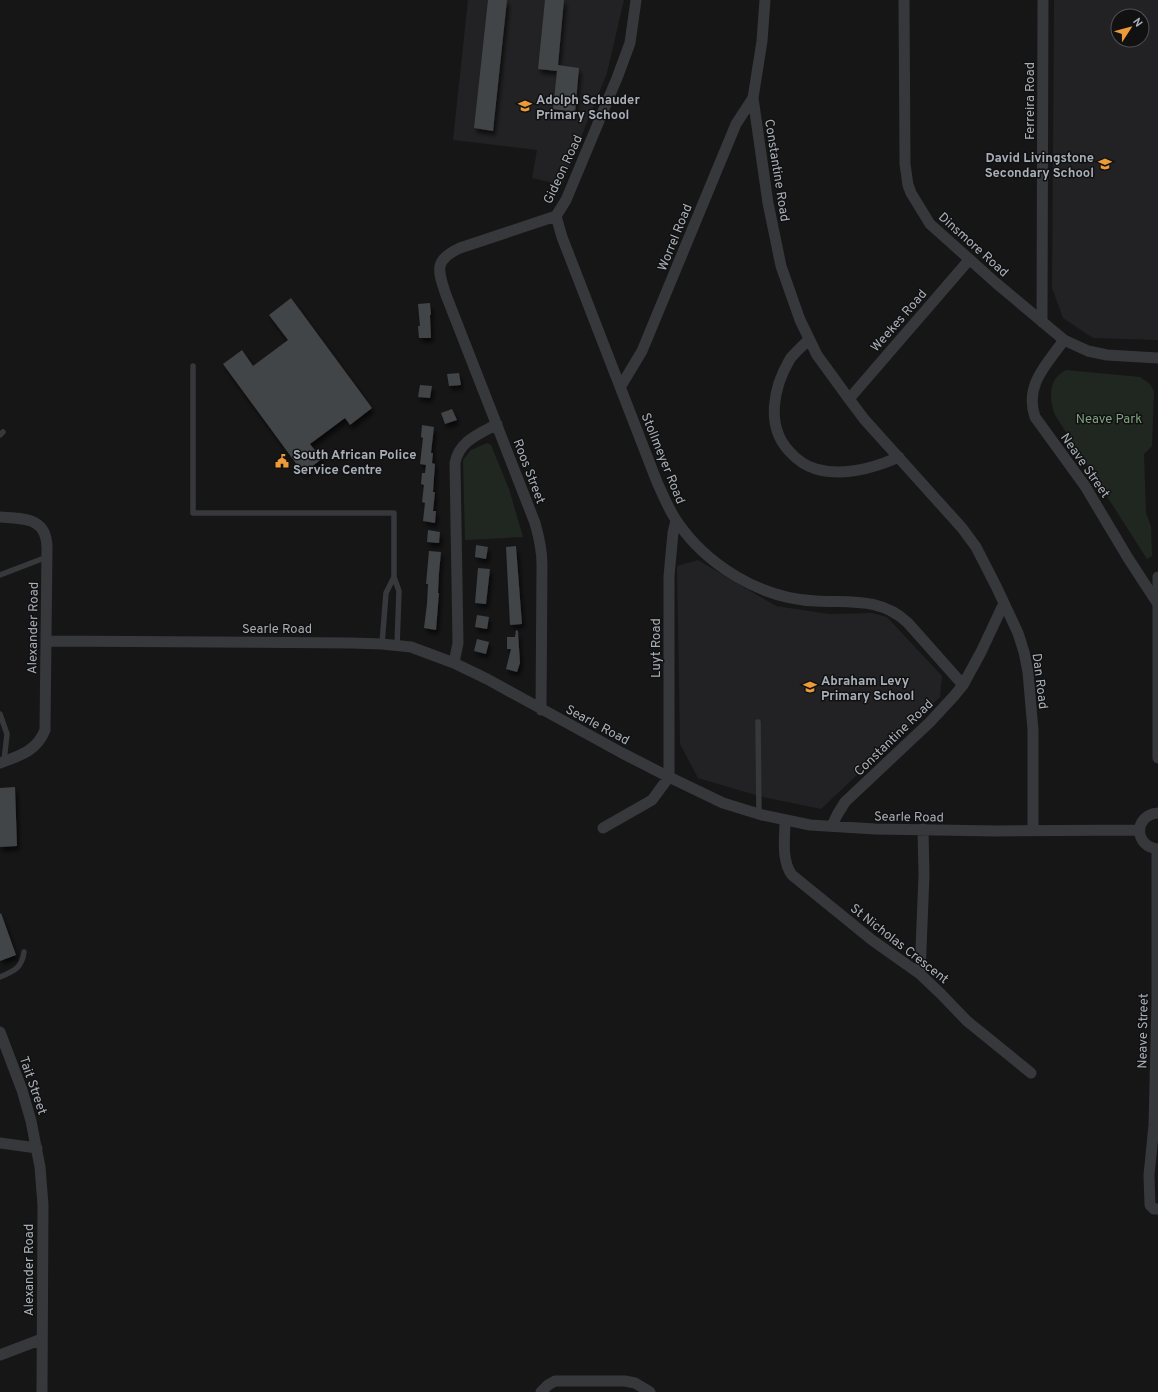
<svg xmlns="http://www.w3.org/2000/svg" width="1158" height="1392" font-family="Overpass,sans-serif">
<defs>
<filter id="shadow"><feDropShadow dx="2.5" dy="4.5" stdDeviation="2" flood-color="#0009"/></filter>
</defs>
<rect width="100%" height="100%" fill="#161617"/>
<!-- built -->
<path fill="#222224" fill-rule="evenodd" d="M468 0H624L607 73 562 185 532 178 537 150 453 140Z
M1054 0H1158V340L1093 338 1063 318 1052 288ZM1118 16H1142V40H1118Z
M698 560 776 606 829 614 872 613 887 617 942 676 940 697 821 809 759 796 698 778 680 744 677 566Z"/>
<!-- green -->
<path fill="#202720" d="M1066 370 1140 377 1150 384 1154 391 1152 446 1144 454 1146 513 1151 526 1152 556 1147 559 1055 415C1051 404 1048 389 1056 378 1058 375 1063 372 1066 370Z
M487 443 491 445 509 489 523 537 465 540 463 460 471 450Z"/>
<!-- building -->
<path fill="#424447" filter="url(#shadow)" d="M488 0H507L493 131 474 128Z
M545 0H564L558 65 579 68 575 112 553 109 557 71 538 69Z
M291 298 372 408 350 425 345 418 310 444 322 459 303 473 223 364 242 350 253 366 288 340 269 315Z
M430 303 431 315H430L431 338H419L418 326H420L418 304Z
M459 373 461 385 449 386 447 374Z
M420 385 432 386 430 398 418 397Z
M452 409 457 420 445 424 441 413Z
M422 425 434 427 431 453H433L432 463 435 464 433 492H435L433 511H436L435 523 423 521 425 503 422 502 424 485 421 484 422 473H425L426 465 420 464 423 438 421 437Z
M428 530 440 532 439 543 427 542Z
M476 545 488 547 486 559 475 557Z
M516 546 522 624 510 625 506 547Z
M429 551 441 552 439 573 438 593H439L436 630 424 628 427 604 428 584H426Z
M478 568 490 569 486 604 475 603Z
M477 615 489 617 487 629 475 627Z
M516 630 518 631 520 663 517 672 506 669 511 649H507V637H515Z
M477 639 489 642 486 654 474 651Z
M15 787 17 846 0 847V788Z
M1 913 16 955 0 961V914Z"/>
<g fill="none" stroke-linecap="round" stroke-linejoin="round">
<!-- lane -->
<path stroke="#37383c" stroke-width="5.5" d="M193 366V513H394V577L399 591 397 645
M0 435 3 432
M0 575 47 557
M382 644 386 593 394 577
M0 714 7 734 4 761
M758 722 759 814
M0 977C14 971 22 968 24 952"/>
<!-- street -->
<path stroke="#37383c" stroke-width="11" d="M765 0 762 41 753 98 768 203 781 266 800 320 817 355 849 399 864 419 962 528 976 547 996 586 1018 633 1024 652 1028 672 1033 730V830
M904 0 905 164 908 185 911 193 930 224 996 283 1064 340 1088 351 1107 355 1158 358
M556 216 562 237 657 482C663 495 668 508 676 520 706 565 761 599 816 601 850 603 881 597 908 623L963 685
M1042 322 1043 0
M809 339C803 346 795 352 790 359 774 386 765 425 789 451 796 459 805 466 816 469 844 477 874 468 899 457
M1064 340C1047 364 1024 385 1035 417L1085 486 1128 558 1158 604
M621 386 642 351 736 124 753 98
M849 399 969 260
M0 517C24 519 47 517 47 548L45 730C37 751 19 756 0 763
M1158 577V758
M46 641 352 643 382 644 411 647 454 663 487 679 622 753 669 777 723 803 762 815 810 825 875 829 998 831 1139 830
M454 663 458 643 455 463C459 441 479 434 497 424
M541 710 542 564C542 549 539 537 535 523L446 295C438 271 433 260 460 248L556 216 566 200 617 78 630 43 636 0
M1158 813C1133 815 1134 847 1158 849
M785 820C785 838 781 860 792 875L872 940 920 974 941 994 967 1021 1031 1073
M832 826 837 815 845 802 930 722 954 696 963 685 981 652 1004 603
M603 828 652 800 669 777V576L673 533 676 520
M1157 849V1002L1154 1125 1149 1175 1150 1205 1154 1209H1158
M920 974 924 875 923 829
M0 1032 22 1090 31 1121 40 1167 43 1205 42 1392
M0 1143 37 1148
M0 1355 42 1339
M541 1392 548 1385 555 1381H625L635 1383 650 1392"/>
</g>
<!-- icons -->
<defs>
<g id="school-bare" transform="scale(1.08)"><path d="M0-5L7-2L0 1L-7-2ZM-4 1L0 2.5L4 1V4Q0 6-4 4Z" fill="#ed9b38" stroke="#111112" stroke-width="2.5" paint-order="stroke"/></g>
<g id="civic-bare" transform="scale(1.08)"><path d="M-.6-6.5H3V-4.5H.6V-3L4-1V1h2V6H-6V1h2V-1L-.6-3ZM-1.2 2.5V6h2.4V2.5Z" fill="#ed9b38" stroke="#111112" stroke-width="2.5" paint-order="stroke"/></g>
</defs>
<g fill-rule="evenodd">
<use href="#school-bare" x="525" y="106"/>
<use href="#school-bare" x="1105" y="164"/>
<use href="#civic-bare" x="282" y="461"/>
<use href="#school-bare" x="810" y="687"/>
</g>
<g text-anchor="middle" stroke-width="3" stroke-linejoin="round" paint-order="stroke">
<!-- poi labels -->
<g font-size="13" font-weight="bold" fill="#a8aeb7" stroke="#111112" text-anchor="start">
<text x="536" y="104">Adolph Schauder<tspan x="536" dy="15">Primary School</tspan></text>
<text x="1094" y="162" text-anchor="end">David Livingstone<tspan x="1094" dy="15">Secondary School</tspan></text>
<text x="293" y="459">South African Police<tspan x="293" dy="15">Service Centre</tspan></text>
<text x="821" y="685">Abraham Levy<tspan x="821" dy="15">Primary School</tspan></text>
</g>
<!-- street labels -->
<g font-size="13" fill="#a8aeb7" stroke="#111112">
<text transform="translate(1029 101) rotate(-90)" y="5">Ferreira Road</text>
<text transform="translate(562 169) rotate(-65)" y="5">Gideon Road</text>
<text transform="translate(778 170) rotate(81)" y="5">Constantine Road</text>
<text transform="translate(674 237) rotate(-68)" y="5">Worrel Road</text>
<text transform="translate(974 244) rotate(42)" y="5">Dinsmore Road</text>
<text transform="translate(898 320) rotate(-49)" y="5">Weekes Road</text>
<text transform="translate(664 458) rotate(68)" y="5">Stollmeyer Road</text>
<text transform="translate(1086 465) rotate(55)" y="5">Neave Street</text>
<text transform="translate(530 471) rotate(69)" y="5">Roos Street</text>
<text transform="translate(32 628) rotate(-89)" y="5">Alexander Road</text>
<text x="277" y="633">Searle Road</text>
<text transform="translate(655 648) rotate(-90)" y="5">Luyt Road</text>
<text transform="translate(1041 681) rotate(83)" y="5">Dan Road</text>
<text transform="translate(598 724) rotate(28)" y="5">Searle Road</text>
<text transform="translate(893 737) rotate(-44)" y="5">Constantine Road</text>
<text transform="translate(909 816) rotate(1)" y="5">Searle Road</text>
<text transform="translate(900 943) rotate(38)" y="5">St Nicholas Crescent</text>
<text transform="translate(1142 1031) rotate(-89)" y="5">Neave Street</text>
<text transform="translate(34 1085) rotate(71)" y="5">Tait Street</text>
<text transform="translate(28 1270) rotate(-90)" y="5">Alexander Road</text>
</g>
<!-- park labels -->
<g font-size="13" fill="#81a27f" stroke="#111112">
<text x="1109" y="423">Neave Park</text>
</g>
</g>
<!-- north arrow -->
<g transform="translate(1130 28) rotate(54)"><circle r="19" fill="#111112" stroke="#4d5054"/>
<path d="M0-3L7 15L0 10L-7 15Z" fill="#ed9b38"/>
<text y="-6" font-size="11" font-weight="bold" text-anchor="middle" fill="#a8aeb7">N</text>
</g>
</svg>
